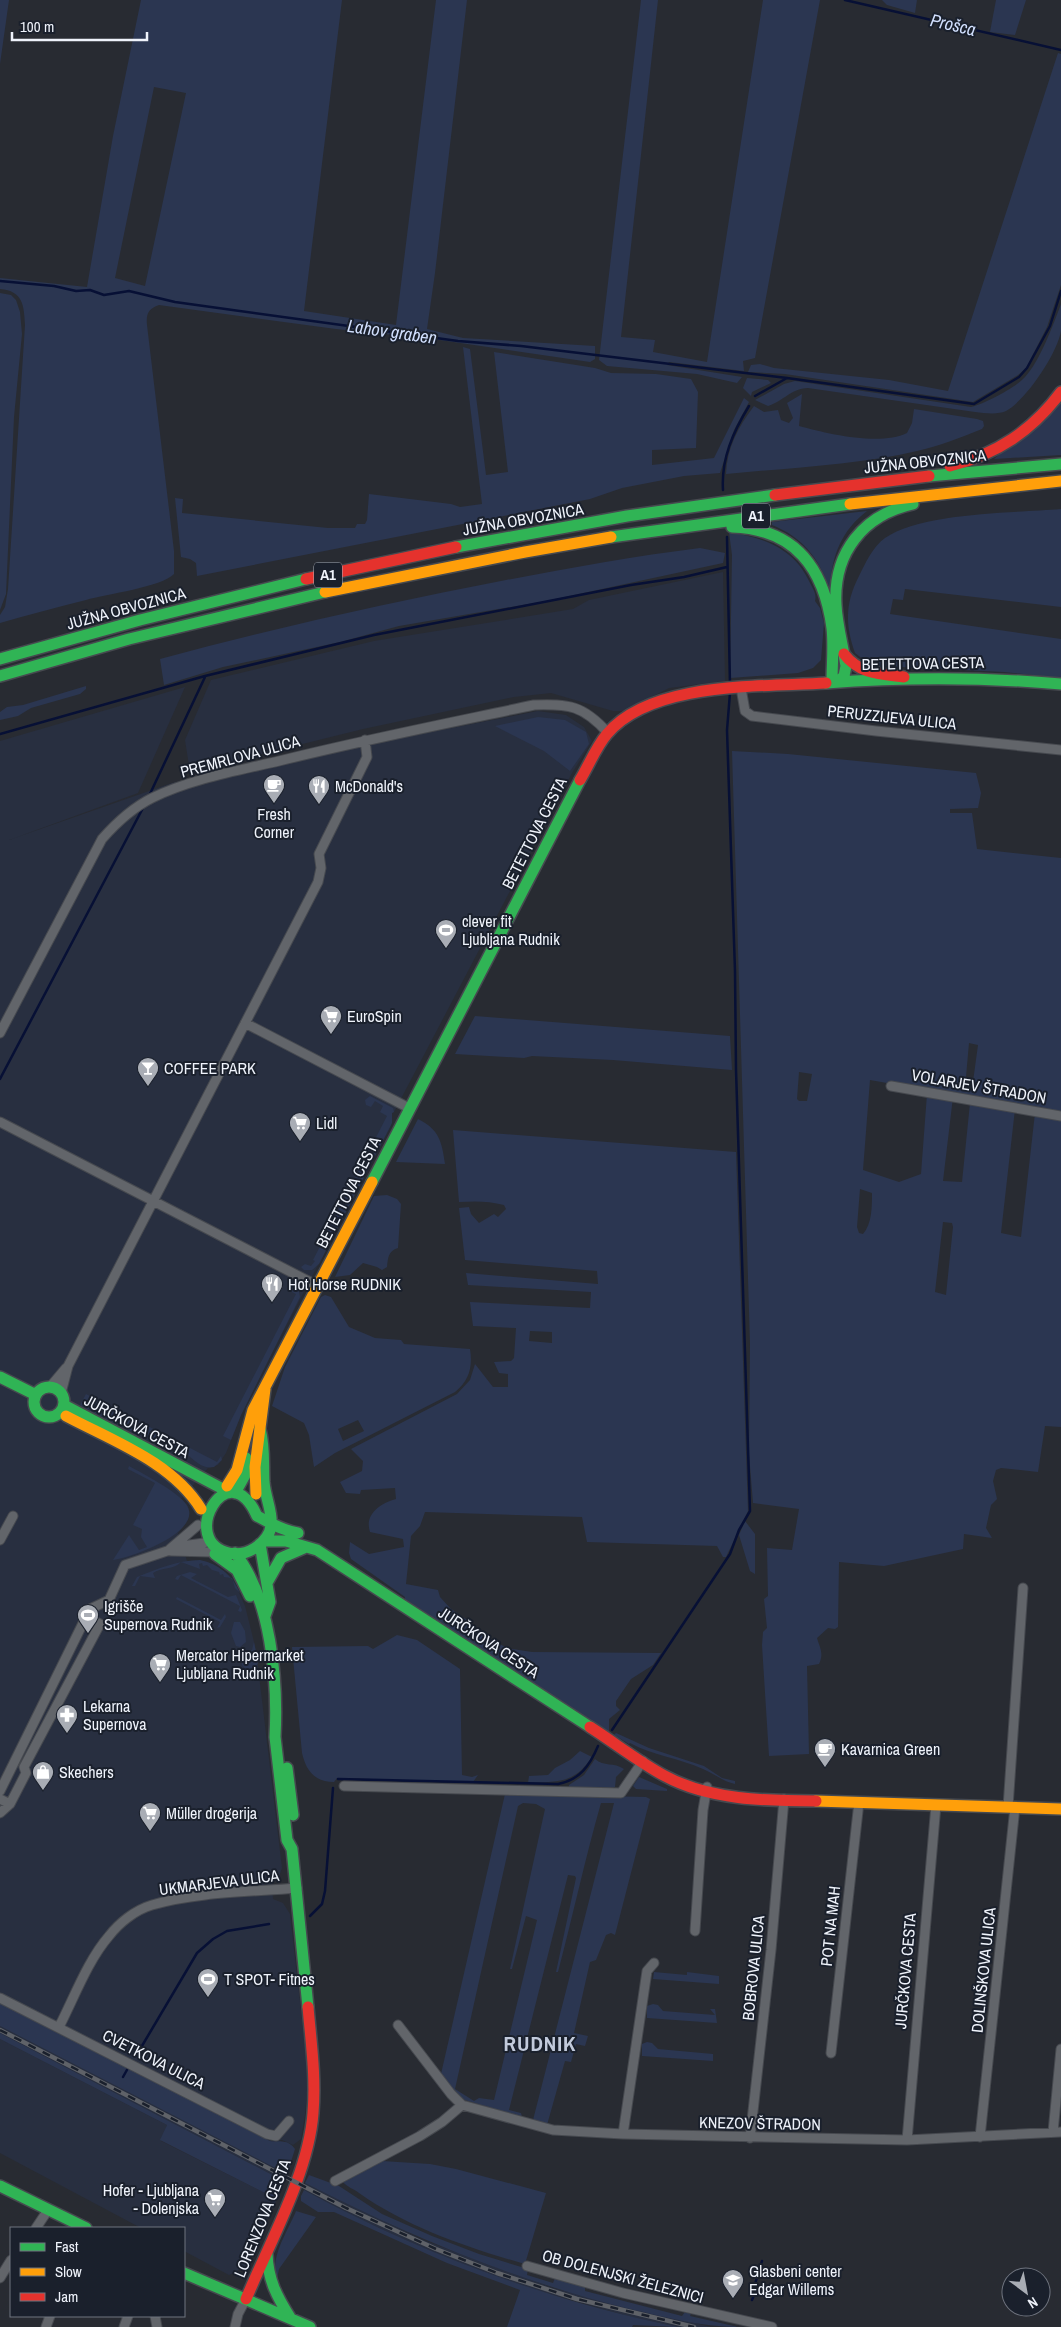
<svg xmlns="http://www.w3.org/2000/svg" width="1061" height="2327" font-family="'Archivo Narrow',sans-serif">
<rect width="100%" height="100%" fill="#282b32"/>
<!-- built -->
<path fill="#282f40" d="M723 572 725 681 669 688 624 711H613L551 693 514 697 363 729 190 772 185 740 211 680 374 641 573 609 589 600Z
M185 687 138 793 9 840 172 783 538 711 566 715 584 727 592 741 572 773 394 1112 392 1113 391 1126 267 1362 241 1415 226 1453 218 1465 208 1468 181 1499 187 1505 189 1513 185 1524 178 1533 187 1561H204L225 1572 233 1579 245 1606 256 1650 282 1868 279 1877 272 1880 273 1899 283 1903 290 1914 306 2054 307 2091 305 2115 301 2139 293 2145 282 2140 270 2141 0 2003V741Z
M0 2026 287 2174 284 2181 0 2033Z
M0 2039 167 2125 161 2141 267 2194 274 2205 246 2266 229 2275 184 2251V2228H141L0 2153Z
M305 2183 423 2240 553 2288 711 2327H678L635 2318 522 2286 445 2258 359 2219 304 2190Z"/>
<!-- green -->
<path fill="#2b3651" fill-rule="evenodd" d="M0 0H9L0 64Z
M141 0H342L304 311 396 325 436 0H467L435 273 427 329 463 338 595 346V359L590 362 433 339 336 329 159 305C148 309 146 314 147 325L174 551V574C162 587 106 594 86 600 57 607 28 615 0 623V615L5 607 8 589 25 325C24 305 23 291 0 289V278L87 287 113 136ZM154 87 186 93 145 286 115 278Z
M641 0H658L621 337 655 340 653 352 707 362 763 0H820L755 358 743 361 744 371 669 362 667 365 742 377 737 383 697 374 607 366 599 360Z
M882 0H917L915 13 887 5Z
M996 0H1026L1015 35 990 32Z
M1058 53 1061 54V285L1047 327 1026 368 1018 375 973 402 785 374 748 372 751 365 760 364 774 368 889 380 948 391Z
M0 293 11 295 16 300 20 312 22 334 14 417 6 594 0 610Z
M1061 304C1061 313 1061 323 1061 331 1057 354 1026 400 1006 411 997 415 985 413 975 412L808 388C790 389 784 401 768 406L755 400 784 384 795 381 971 407C984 404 1015 388 1025 377 1039 363 1054 323 1061 304Z
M463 347 470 349 486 475 508 472 494 352 595 368 611 373 656 374 691 379 698 392 696 448 652 450V465L714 458 744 398 749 402 734 430 720 473 684 476 622 488 590 499 197 576 196 563 190 559 181 557 175 498 183 499 182 513 328 528H355L357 524H365L367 520 369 494 451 504 460 507 482 504Z
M747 378 768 380 771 383 752 392 751 396 743 388Z
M802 394 799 426C828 434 880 446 907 433L912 423 914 409 977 419 983 421 984 426 982 429C960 438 939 446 917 451 858 465 787 468 726 474 727 448 738 427 754 406L764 412 778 410 781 420 789 423 793 418 787 403Z
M1061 399V455L994 459Z
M1061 509V607L905 589 903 600 893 599 890 614 1061 639V678L1004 672 881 666 868 663 855 653C845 625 845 603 859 576 865 564 873 546 885 538 922 512 1015 513 1061 509Z
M867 511C842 530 832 555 830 586L829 587C818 557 802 537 772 525V522Z
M729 532C764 538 794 548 810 583 813 589 817 594 815 601L820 608 824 623 821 660 813 668 798 673 730 678 732 555Z
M700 548 725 553 723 563 546 601 399 626 340 642 223 667 164 685 160 659C275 628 390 602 506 580 571 568 635 556 700 548Z
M86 686V689L80 694 31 708 18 716 0 720V712L7 707 23 705Z
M538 717 565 720 586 732 589 744 570 771 544 751 495 726Z
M732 751 788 754 976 773 981 793 978 808 950 809V813H972L977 849 1061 858V1114L870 1080 863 1170 899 1182 921 1174 927 1094 953 1097 943 1181 962 1182 970 1103 1015 1109 1001 1233 1021 1237 1035 1113 1061 1119V1427L1045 1426 1038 1472 1001 1468 996 1470 993 1481 997 1499 991 1505 986 1528 992 1538 964 1534 963 1549 884 1566 839 1562 838 1627 835 1629 828 1628 817 1638C820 1648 824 1654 819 1664L807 1666 809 1754 769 1756 762 1645 763 1632 767 1628 764 1599 768 1596 767 1548 792 1550 799 1509 753 1503 749 1454 750 1344ZM969 1043 978 1045 972 1089 965 1088ZM799 1072 812 1074 807 1101H799L797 1099ZM860 1189 872 1193C872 1207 872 1224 863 1234L859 1233 857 1227ZM943 1222 952 1223 953 1227 946 1295 935 1292Z
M475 1016 730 1036 732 1070 613 1060 532 1056 524 1058 455 1054Z
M370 1096 393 1108 394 1112 392 1113V1123L319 1264 312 1270H304L301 1267 305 1264 311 1266 315 1261 313 1260 387 1116 380 1112 383 1106 375 1101 371 1107 366 1105 365 1100Z
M418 1119C439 1129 442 1142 445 1164L396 1162Z
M453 1130 736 1152 748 1511 726 1557H723L717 1546 587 1542 582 1517 425 1512 420 1526 411 1536 406 1584 438 1590 440 1597 450 1608 470 1622 481 1634 507 1648 532 1652 661 1653 653 1665 631 1679 616 1701V1706L620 1710 609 1719V1732L405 1599V1597L351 1559 349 1553 350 1542 369 1554 404 1547 403 1539 370 1532C364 1514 381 1503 396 1499L395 1488 361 1490 360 1494 346 1493 340 1482 362 1471 363 1461 351 1449 457 1394 470 1380 475 1364 493 1387H508V1374L499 1373 494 1362 511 1361 514 1358 516 1328 473 1326 470 1302 590 1308 591 1292 468 1285 466 1273 598 1284 597 1271 465 1260 459 1208 469 1207 471 1214 479 1223 494 1214 498 1217 506 1209 504 1205C489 1201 476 1201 459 1202ZM530 1331 552 1332V1343L529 1341Z
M387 1195 397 1199 401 1204 398 1248C388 1251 388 1258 387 1267L382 1270 377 1267 363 1263 350 1275 335 1277 374 1196Z
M290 1280 298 1287 300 1297 241 1415 231 1440 223 1436 296 1294 290 1291 293 1286 288 1283Z
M325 1295 331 1297 349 1327 375 1338 401 1340 404 1344 470 1349C473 1367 469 1381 455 1392L335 1453 314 1467 309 1435 304 1423 272 1406 285 1367 321 1297ZM358 1420 364 1431 343 1441 338 1429Z
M86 1394 217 1462 221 1456 222 1460 214 1467C200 1470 191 1456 180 1449 161 1438 140 1436 121 1426L122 1423 118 1421 116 1424 80 1405Z
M129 1466C142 1473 178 1492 186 1504 206 1531 131 1558 113 1560L129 1535 139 1550 147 1547 141 1537 142 1529 133 1525 155 1483 128 1469Z
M745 1521 755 1534V1574L750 1571 739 1535Z
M200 1560C219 1564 232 1575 240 1593L235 1588 232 1578 224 1577 223 1574 220 1575 219 1572 212 1570 207 1565 203 1566 202 1563 199 1564 200 1569 181 1562C174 1570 161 1567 153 1573L155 1578 140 1576 135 1586H132L137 1577C157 1569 179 1560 200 1560Z
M190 1572 197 1574 191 1578 228 1597 236 1595 242 1610 241 1612 238 1611 240 1606 181 1575 178 1580 175 1579 177 1576Z
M177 1597 221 1620 225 1614 226 1617 220 1627 217 1628 220 1622 176 1599Z
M234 1622H240L245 1631 246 1642 240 1647 236 1646 231 1633Z
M397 1635 417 1640 460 1669 462 1775 472 1777 478 1775 473 1782 337 1778 334 1782C315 1782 306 1771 302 1753L292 1647 368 1646 373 1649Z
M254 1642 258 1663 255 1668 246 1670 242 1665V1657L252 1650Z
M616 1733 649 1748 704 1766 722 1778 735 1781V1784C722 1781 715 1774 703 1769 679 1758 654 1756 630 1743L629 1744 614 1735Z
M580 1751 592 1757C573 1785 558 1781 528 1783L529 1776 548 1775 555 1768 570 1760Z
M595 1759C604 1767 614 1762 624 1769L616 1777 615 1787 607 1789 569 1788V1785L584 1775Z
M639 1777 667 1789V1791L636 1789 633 1786Z
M505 1794 646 1797 650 1799 615 1935 611 1933 606 1935 596 1960 590 1962 574 2033 588 2036 585 2046 576 2044 571 2062 565 2061 547 2125 533 2120 614 1803H601C585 1859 573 1915 558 1972H556L576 1878 575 1876 568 1875 509 2110 521 2113 522 2117 465 2100 456 2094 441 2074ZM523 1803 536 1804 545 1809 510 1969H512L526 1916 537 1920 494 2100 479 2098 474 2101 455 2089 518 1806Z
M654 1972 687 1975V1972L719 1976V1984L653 1979Z
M0 2003 270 2141C280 2142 288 2139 295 2149L289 2168 282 2164 279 2168 288 2172 287 2174 0 2026Z
M653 2004 658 2005 663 2011 715 2015 710 2009H715L717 2023 647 2018V2006Z
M0 2033 284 2181 274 2205 267 2194 160 2140 167 2125 0 2039Z
M647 2042 652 2043 658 2049 713 2054V2061L642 2056V2044Z
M382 2161 430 2164 456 2169 546 2193 525 2264C468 2248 407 2227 359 2193 354 2189 347 2187 343 2182V2180Z
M309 2175 339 2186 382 2214 432 2236 479 2254 528 2269 527 2275 553 2283 555 2278 585 2286V2291L682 2316 685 2312 691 2314 690 2316 738 2327C701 2327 666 2317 630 2309 516 2281 409 2236 305 2183Z
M304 2190C422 2254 547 2300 678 2327L633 2325 632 2327H507L520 2290 447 2263 334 2212H318L301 2201V2196Z
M296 2211 316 2217 279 2269 277 2279C269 2258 288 2231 296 2211Z"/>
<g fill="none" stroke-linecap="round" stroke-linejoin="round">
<!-- stream -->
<path stroke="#071035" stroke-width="2.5" d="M845 0 1061 50
M0 281 54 286 76 291 90 290 104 295 129 291 175 302 458 341 521 346 787 378
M755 396 787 378 974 404 1019 377 1027 368 1050 326 1061 291
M723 490C721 459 733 432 749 406
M727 537 730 685
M0 734 205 676 374 635 631 585 684 577 727 567
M149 796 205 677
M0 1079 144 806
M612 1730 730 1554 739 1530 750 1511 736 1070 735 971 727 730 730 693
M338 1779 558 1784C580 1780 590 1765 598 1746
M310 1916 322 1904 325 1891 333 1788
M136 2056 197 1953 213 1939 227 1931 269 1924
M123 2077 128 2068
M755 2284 762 2261
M752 2300 754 2295"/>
<!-- street casing -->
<g stroke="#46494f" stroke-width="11">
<path id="street" d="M741 688 745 711 752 716 876 731 1061 750
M245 1023 409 1108
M0 1033 102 839C117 822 132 808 152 798 191 779 236 771 279 761 363 740 449 723 534 705 569 704 583 705 608 733
M891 1086 1061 1116
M0 1122 318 1286
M50 1387 66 1368
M61 1393 68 1366 318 882 321 868 319 854 367 757 365 740
M0 1540 13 1516
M170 1549 198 1525
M171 1551 211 1552
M344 1786 621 1793 643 1761
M0 1791 90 1609 109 1600 125 1565 182 1546 204 1543
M0 1799 10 1804
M1008 1807 1023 1588
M0 1813 10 1804 26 1773 24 1767 100 1624 86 1617
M695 1931 703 1810 707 1787
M0 1998 267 2134 276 2136 289 2121
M398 2025 451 2094 462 2105
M59 2027C74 1998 88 1960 109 1936 119 1923 135 1910 152 1905 196 1892 251 1892 297 1888
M831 2053 859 1802
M1053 2132 1061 2049
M623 2134 647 1971 654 1963
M980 2137 1015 1807
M750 2138 771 1950 784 1799
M907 2140 936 1805
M335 2181 420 2136 442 2122 462 2105 553 2130 623 2134 907 2140 1061 2132
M36 2228 48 2210
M527 2266 623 2293 772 2327
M0 2278 11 2260
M155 2316 157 2327
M46 2327 50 2316
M124 2327 128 2316
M235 2327 238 2314 246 2299"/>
</g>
<!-- fast casing -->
<g stroke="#46494f" stroke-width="14">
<path id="fast" d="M929 476 1061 464
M732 527C795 529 824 568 832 628 834 646 832 664 832 682
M611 537 850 504
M456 547 627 516 775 495
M0 659 140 620 306 579
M0 676 129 639 325 592
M839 681 844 676 846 666C843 646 837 625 836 605 833 553 863 515 913 504
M826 683C908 677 980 677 1061 684
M372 1182 580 780
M0 1377 36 1395
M34 1402a15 15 0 1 1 30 0a15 15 0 1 1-30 0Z
M64 1405 221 1488
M260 1429C265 1447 263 1464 264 1482 266 1507 284 1529 255 1548 247 1553 238 1555 229 1553 177 1542 228 1450 257 1516 271 1523 283 1531 298 1533
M235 1493 245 1475 246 1458
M264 1541H286L317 1550 590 1727
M260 1544 270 1602 265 1616
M235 1553C271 1598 278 1680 275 1737L287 1840 292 1849 308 2007
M215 1554 237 1570 250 1596
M268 1581 281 1558 304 1548
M287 1768 293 1815
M0 2186 86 2228
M267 2254C268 2280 277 2297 291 2319
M184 2273 310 2327"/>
</g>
<!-- slow casing -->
<g stroke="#46494f" stroke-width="14">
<path id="slow" d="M850 504 1061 481
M325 592 525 552 611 537
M66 1416C113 1441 172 1462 201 1509
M227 1486 237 1470 253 1410 372 1182
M256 1494 255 1467 265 1389
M816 1801 1061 1809"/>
</g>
<!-- jam casing -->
<g stroke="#46494f" stroke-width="14">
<path id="jam" d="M950 466C997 454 1032 431 1061 392
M775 495 929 476
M306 579 456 547
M844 654C859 674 881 674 904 677
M580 780C589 765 596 747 607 734 651 681 763 687 826 683
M590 1727C615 1743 639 1762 665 1776 709 1800 766 1801 816 1801
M246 2299C269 2244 309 2172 313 2113 316 2077 311 2042 308 2007"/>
</g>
<!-- street -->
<use href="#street" stroke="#62656a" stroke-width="9"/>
<!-- fast -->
<use href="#fast" stroke="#30b455" stroke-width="11"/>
<!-- slow -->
<use href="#slow" stroke="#ff9f0a" stroke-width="11"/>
<!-- jam -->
<use href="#jam" stroke="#e5322d" stroke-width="11"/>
<!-- rail casing -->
<g stroke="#5f6268" stroke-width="4.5">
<path id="rail" d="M0 2030 346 2208 436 2249 497 2273 577 2299 694 2327"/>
</g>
<!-- rail -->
<use href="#rail" stroke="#1a202c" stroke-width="2.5" stroke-dasharray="8" stroke-linecap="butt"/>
</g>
<!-- icons -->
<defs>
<g id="cafe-pin" transform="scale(1.125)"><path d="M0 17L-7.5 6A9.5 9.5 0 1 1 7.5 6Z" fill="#a9adb5" stroke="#1a202c"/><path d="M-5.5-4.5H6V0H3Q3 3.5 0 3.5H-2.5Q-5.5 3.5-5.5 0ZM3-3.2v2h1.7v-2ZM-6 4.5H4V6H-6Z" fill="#fff"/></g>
<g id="restaurant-pin" transform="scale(1.125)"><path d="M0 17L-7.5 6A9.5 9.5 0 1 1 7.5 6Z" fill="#a9adb5" stroke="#1a202c"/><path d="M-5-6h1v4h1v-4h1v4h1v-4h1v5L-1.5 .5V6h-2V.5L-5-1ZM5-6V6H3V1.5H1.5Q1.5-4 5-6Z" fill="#fff"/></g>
<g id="stadium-pin" transform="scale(1.125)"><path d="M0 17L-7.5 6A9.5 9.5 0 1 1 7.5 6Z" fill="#a9adb5" stroke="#1a202c"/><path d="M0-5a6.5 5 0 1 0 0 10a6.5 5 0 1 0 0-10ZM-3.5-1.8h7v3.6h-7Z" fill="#fff"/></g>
<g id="supermarket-pin" transform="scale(1.125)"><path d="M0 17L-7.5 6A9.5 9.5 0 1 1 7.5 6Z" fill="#a9adb5" stroke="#1a202c"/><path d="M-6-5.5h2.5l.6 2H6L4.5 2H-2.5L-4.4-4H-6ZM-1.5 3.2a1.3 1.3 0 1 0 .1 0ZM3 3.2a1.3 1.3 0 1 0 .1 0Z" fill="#fff"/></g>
<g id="bar-pin" transform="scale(1.125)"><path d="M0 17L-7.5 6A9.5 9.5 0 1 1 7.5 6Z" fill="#a9adb5" stroke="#1a202c"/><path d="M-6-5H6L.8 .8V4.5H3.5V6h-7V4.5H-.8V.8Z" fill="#fff"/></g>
<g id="pharmacy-pin" transform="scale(1.125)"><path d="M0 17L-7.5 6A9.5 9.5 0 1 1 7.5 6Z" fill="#a9adb5" stroke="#1a202c"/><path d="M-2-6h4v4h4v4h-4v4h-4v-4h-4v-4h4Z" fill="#fff"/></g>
<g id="shop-pin" transform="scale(1.125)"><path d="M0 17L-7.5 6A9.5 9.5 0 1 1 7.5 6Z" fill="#a9adb5" stroke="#1a202c"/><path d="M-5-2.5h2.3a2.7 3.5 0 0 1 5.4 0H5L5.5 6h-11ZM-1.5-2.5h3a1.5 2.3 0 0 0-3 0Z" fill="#fff"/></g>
<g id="school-pin" transform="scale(1.125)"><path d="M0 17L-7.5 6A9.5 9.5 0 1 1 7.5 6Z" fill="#a9adb5" stroke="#1a202c"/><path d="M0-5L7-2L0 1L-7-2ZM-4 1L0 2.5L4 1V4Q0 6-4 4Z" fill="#fff"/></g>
</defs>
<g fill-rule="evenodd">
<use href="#cafe-pin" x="274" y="785"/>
<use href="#restaurant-pin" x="319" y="786"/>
<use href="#stadium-pin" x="446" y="930"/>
<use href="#supermarket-pin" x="331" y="1016"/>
<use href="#bar-pin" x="148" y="1068"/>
<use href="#supermarket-pin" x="300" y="1123"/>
<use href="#restaurant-pin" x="272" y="1284"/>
<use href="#stadium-pin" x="88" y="1615"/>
<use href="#supermarket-pin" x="160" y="1664"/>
<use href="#pharmacy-pin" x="67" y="1715"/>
<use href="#cafe-pin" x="825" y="1749"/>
<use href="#shop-pin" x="43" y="1772"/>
<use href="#supermarket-pin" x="150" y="1813"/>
<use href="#stadium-pin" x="208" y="1979"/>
<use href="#supermarket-pin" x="215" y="2199"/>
<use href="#school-pin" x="733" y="2280"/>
</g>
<g text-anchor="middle" stroke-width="4" stroke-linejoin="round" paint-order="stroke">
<!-- shield labels -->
<g fill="#1a202c" stroke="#afb4bd" stroke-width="1">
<rect x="742" y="503.5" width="28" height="25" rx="4"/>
<rect x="314" y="562.5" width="28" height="25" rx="4"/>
</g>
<g font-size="15" font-weight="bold" fill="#eff3fb">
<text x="756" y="521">A1</text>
<text x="328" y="580">A1</text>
</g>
<!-- street labels -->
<g font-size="16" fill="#eff3fb" stroke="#1a202c">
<text transform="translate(925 461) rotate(-6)" y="6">JUŽNA OBVOZNICA</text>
<text transform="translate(523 519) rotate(-10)" y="6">JUŽNA OBVOZNICA</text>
<text transform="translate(126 608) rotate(-15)" y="6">JUŽNA OBVOZNICA</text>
<text transform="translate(923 663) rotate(-1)" y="6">BETETTOVA CESTA</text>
<text transform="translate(892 717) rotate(6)" y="6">PERUZZIJEVA ULICA</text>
<text transform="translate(240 756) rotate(-15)" y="6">PREMRLOVA ULICA</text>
<text transform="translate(534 833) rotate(-63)" y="6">BETETTOVA CESTA</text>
<text transform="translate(979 1086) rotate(10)" y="6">VOLARJEV ŠTRADON</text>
<text transform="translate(348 1192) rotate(-63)" y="6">BETETTOVA CESTA</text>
<text transform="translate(137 1426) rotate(28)" y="6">JURČKOVA CESTA</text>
<text transform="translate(489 1642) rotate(33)" y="6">JURČKOVA CESTA</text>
<text transform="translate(219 1882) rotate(-7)" y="6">UKMARJEVA ULICA</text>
<text transform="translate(830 1926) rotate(-84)" y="6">POT NA MAH</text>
<text transform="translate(753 1968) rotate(-84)" y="6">BOBROVA ULICA</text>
<text transform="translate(983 1970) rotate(-84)" y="6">DOLINŠKOVA ULICA</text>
<text transform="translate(905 1971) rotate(-85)" y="6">JURČKOVA CESTA</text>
<text transform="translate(154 2059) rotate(27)" y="6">CVETKOVA ULICA</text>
<text transform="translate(760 2123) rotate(1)" y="6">KNEZOV ŠTRADON</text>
<text transform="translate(262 2218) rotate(-68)" y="6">LORENZOVA CESTA</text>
<text transform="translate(623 2276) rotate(15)" y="6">OB DOLENJSKI ŽELEZNICI</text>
</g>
<!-- poi labels -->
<g font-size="16" fill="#eff3fb" stroke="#1a202c" text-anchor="start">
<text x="335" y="792">McDonald's</text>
<text x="274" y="820" text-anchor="middle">Fresh<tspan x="274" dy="18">Corner</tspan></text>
<text x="462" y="927">clever fit<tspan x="462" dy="18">Ljubljana Rudnik</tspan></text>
<text x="347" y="1022">EuroSpin</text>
<text x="164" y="1074">COFFEE PARK</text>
<text x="316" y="1129">Lidl</text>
<text x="288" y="1290">Hot Horse RUDNIK</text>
<text x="104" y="1612">Igrišče<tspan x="104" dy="18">Supernova Rudnik</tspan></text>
<text x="176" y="1661">Mercator Hipermarket<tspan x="176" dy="18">Ljubljana Rudnik</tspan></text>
<text x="83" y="1712">Lekarna<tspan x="83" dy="18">Supernova</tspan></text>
<text x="841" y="1755">Kavarnica Green</text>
<text x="59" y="1778">Skechers</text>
<text x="166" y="1819">Müller drogerija</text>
<text x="224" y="1985">T SPOT- Fitnes</text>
<text x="199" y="2196" text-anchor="end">Hofer - Ljubljana<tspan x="199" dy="18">- Dolenjska</tspan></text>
<text x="749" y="2277">Glasbeni center<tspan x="749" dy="18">Edgar Willems</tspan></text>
</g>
<!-- water labels -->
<g font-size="18" font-style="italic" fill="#d1dffd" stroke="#1a202c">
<text transform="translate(953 25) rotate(13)" y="6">Prošca</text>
<text transform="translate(392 332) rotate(8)" y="6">Lahov graben</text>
</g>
<!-- district labels -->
<g font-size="21" font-weight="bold" letter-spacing="1" fill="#c2cadb" stroke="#1a202c">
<text x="540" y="2051">RUDNIK</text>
</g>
</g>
<!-- legend -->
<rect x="10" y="2227" width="175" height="90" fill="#1a202c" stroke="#6f747f"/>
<rect x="20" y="2243" width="25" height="8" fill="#30b455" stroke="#6f747f"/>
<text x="55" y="2252" font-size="15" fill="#eff3fb">Fast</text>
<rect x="20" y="2268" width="25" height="8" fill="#ff9f0a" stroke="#6f747f"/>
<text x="55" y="2277" font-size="15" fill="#eff3fb">Slow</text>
<rect x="20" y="2293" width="25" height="8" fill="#e5322d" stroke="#6f747f"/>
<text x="55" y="2302" font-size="15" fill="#eff3fb">Jam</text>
<!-- north arrow -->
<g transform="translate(1026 2292) rotate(148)"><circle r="24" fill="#1a202c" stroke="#6f747f"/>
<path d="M0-4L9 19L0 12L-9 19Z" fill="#a9adb5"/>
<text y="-8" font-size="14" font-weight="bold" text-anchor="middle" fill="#eff3fb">N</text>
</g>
<!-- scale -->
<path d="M12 32v8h135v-8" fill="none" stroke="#eff3fb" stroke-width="2.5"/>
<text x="20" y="32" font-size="15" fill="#eff3fb" stroke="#1a202c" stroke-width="4" paint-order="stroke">100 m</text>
</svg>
